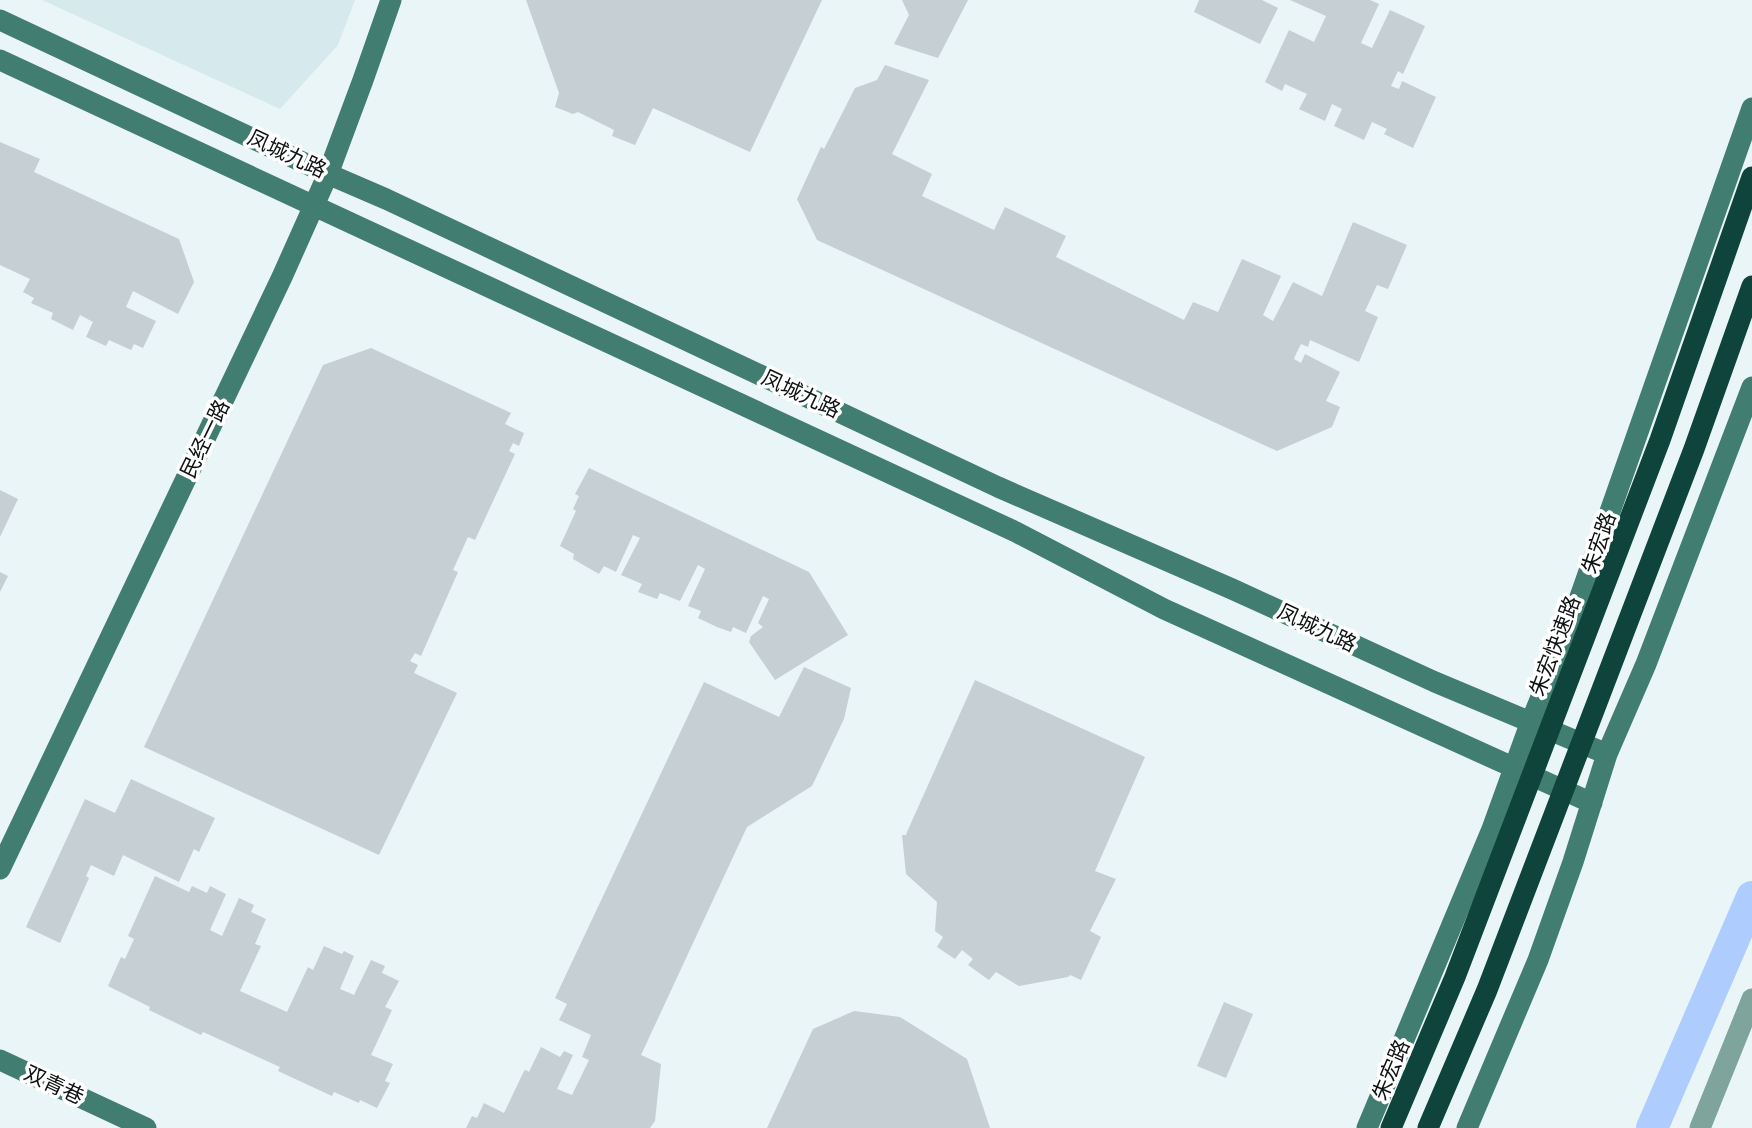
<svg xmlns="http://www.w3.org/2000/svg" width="1752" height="1128" font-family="'Roboto Condensed','Noto Sans SC',sans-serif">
<rect width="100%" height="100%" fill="#eaf5f7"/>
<!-- built -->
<path fill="#d6eaed" d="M42 0H355L338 45 280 109Z"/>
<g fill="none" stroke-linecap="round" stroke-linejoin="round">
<!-- canal -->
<path stroke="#aecdfe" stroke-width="32" d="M1652 1128 1752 897"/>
</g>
<!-- building -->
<path fill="#c6cfd4" d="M526 0H822L750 152 653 108 635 145 612 136 614 130 578 112 573 114 555 107 559 93Z
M902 0H968L938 58 894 44 909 15Z
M1199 0H1262L1278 8 1260 44 1194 12Z
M1290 0H1370L1379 4 1361 43 1372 48 1390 10 1425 26 1403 74 1398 71 1391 86 1399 89 1402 81 1436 97 1413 148 1384 134 1387 129 1372 122 1364 140 1334 126 1342 109 1332 104 1325 121 1299 109 1307 94 1285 84 1282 91 1265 82 1289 30 1314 42 1326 16Z
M885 65 929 80 892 154 932 174 922 196 994 230 1005 207 1066 236 1056 257 1184 320 1193 302 1218 312 1242 259 1281 276 1263 315 1273 321 1293 282 1322 296 1353 222 1407 245 1388 289 1377 285 1365 311 1378 317 1359 362 1310 340 1308 347 1301 344 1296 354 1294 359 1301 363 1305 354 1340 372 1326 401 1340 407 1332 427 1277 451 817 240 797 199 821 147 824 149 855 88 877 80Z
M0 142 40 159 34 172 179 239 194 282 178 314 133 291 126 307 156 321 143 348 134 344 131 350 109 340 106 346 86 337 93 322 80 315 73 330 51 319 53 313 31 303 34 298 23 292 30 279 0 265Z
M371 348 511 413 505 424 524 433 519 446 513 443 509 451 515 454 475 540 468 537 453 570 458 572 421 656 415 653 410 661 418 665 414 673 457 693 379 855 144 747 323 365Z
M589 468 809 572 848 635 775 680 749 642 751 636 763 627 758 623 769 599 763 596 746 633 733 627 731 632 717 627 698 618 701 611 688 606 705 569 698 565 680 601 660 593 657 599 638 592 642 584 621 575 640 538 633 535 616 572 604 566 599 574 573 559 574 554 560 546 576 511 573 509 579 496 575 494Z
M0 490 18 499 0 537Z
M0 572 8 576 0 592Z
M804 667 851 688 844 719 812 786 747 827 641 1055 661 1064 655 1121 650 1128H466L472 1116 477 1118 484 1103 504 1113 524 1071 526 1070 529 1072 541 1047 560 1057 564 1051 573 1055 557 1089 572 1095 589 1060 582 1057 591 1035 559 1020 567 1004 555 998 704 682 779 717Z
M975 680 1145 757 1095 871 1116 879 1090 931 1101 937 1081 980 1070 975 1068 977 1019 986 996 972 989 980 968 965 973 959 962 950 955 959 937 947 943 937 935 931 937 902 906 874 902 835H906L907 832Z
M131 779 215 818 199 852 194 849 179 882 123 855 114 876 91 865 86 876 89 878 60 943 26 927 85 799 115 813Z
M155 876 189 892 192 886 207 893 210 886 226 894 210 930 222 936 239 898 254 905 251 912 266 919 255 944 261 946 240 991 287 1012 308 967 313 970 324 946 342 954 344 951 354 956 340 989 354 995 371 960 385 966 382 973 399 981 385 1007 392 1010 371 1055 393 1064 385 1081 390 1083 377 1108 360 1100 359 1103 334 1092 332 1096 278 1071 280 1067 203 1032 201 1035 149 1010 150 1007 108 986 121 957 125 959 134 939 128 936Z
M1224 1002 1253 1014 1226 1078 1197 1066Z
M854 1011 900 1017 967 1059 990 1128H767L813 1029Z"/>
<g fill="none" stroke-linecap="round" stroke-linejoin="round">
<!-- street -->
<path stroke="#7ea49b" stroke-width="21" d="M1700 1128 1752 999"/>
<!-- secondary -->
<path stroke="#427d71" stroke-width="21" d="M0 20 328 174 386 199 998 487 1232 589 1435 682 1607 754
M0 60 1016 532 1164 609 1592 803
M0 869 282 277 328 174 363 80 391 0
M0 1060 146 1128
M1367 1128 1492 829 1530 724 1568 631 1752 108
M1467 1128 1538 960 1573 862 1607 754 1646 664 1752 387"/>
<!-- highway -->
<path stroke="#0e443b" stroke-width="21" d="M1391 1128 1455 977 1660 440 1752 177
M1428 1128 1487 990 1694 449 1752 286"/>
</g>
<g text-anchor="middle" stroke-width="7" stroke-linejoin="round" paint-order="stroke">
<!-- street labels -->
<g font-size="21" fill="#0e1212" stroke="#fff">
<text transform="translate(287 154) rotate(25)" y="7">凤城九路</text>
<text transform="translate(801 394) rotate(25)" y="7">凤城九路</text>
<text transform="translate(205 439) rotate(-64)" y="7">民经一路</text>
<text transform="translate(1599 543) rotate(-71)" y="7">朱宏路</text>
<text transform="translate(1317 628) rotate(25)" y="7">凤城九路</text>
<text transform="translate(1555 646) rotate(-69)" y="7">朱宏快速路</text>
<text transform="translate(1391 1070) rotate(-67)" y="7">朱宏路</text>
<text transform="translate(54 1085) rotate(25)" y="7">双青巷</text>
</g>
</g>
</svg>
